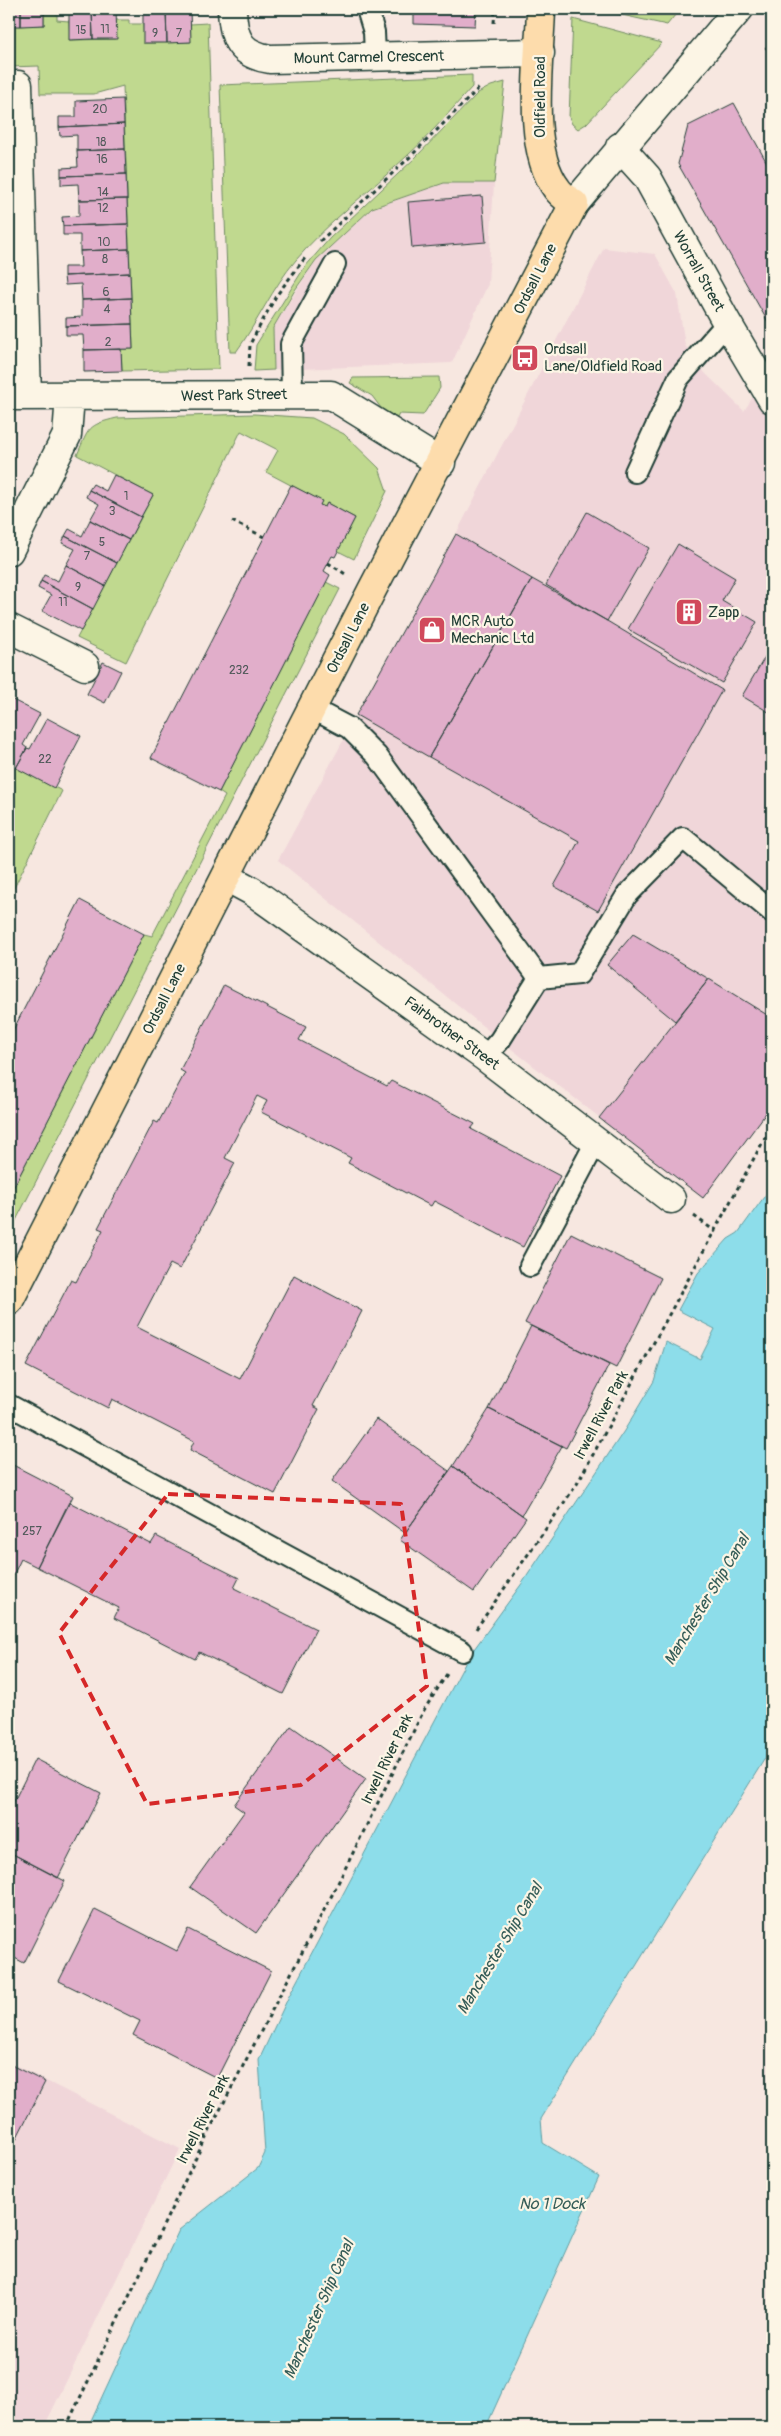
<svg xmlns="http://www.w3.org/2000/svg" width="781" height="2436" font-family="Pangolin,sans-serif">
<rect width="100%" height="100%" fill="#f7e7e0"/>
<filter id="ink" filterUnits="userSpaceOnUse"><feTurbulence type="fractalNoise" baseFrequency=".02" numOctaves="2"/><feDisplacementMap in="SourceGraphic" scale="10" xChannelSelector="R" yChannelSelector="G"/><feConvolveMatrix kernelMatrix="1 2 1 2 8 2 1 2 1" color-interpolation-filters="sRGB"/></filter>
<g filter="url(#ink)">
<!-- built -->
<path fill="#f0d6d9" d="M444 183H494L488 284 452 363 274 370 273 328 316 260 372 208Z
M604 248 655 254 677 294 685 345 705 373 744 411 772 367V1105L703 1198 500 1040 278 860 456 534Z
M9 2062 180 2149 44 2427H9Z"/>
<!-- green -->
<path fill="#c0d98f" stroke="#708b62" d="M44 9H57V20L69 21 70 40 116 39V20H129V24H143L144 43 190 42V24L208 23 219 369 122 371 121 349H133L123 86 94 94H40L39 66 9 67V26L44 25Z
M595 9H680L667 25Z
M573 19 662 43 586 124 578 129 572 124 569 117Z
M472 75V87C451 110 430 135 407 156 370 191 329 221 296 260 272 288 258 322 236 352H230L220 85Z
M505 82 494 183H444L372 208 316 260 295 290 273 328 274 370 254 371 256 345 304 268 330 238 415 158 478 93 491 86Z
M439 377 440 388 423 415 399 414 397 418 381 408 372 396 350 383 353 378Z
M254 414 312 418 344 434 379 468 387 491 354 559 338 551 355 518 327 503 325 507 320 505 321 501 266 472 278 450 241 431 126 662 77 638 153 495 77 455C89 428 87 425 117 418Z
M326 582 340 589 9 1234V1196L144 934 152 936 225 796 219 792Z
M9 764 62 791 9 898Z"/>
<!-- water -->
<path fill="#8dddea" stroke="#619da1" d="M772 1186V1747L541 2119 543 2143 599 2177 486 2427H88L179 2230 258 2168 265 2153 259 2060 289 1996 469 1656 523 1582 624 1431 654 1381 666 1342 700 1359 715 1329 678 1310 698 1273 728 1239 738 1233Z"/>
<!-- building -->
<path fill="#e1aeca" stroke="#1f3d34" d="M9 9H21V26H9Z
M21 9H44V25L21 26Z
M69 9H92L93 39 69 40Z
M92 9H116L117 39H93Z
M143 9H166L167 43H143Z
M166 9H190L191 42 167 43Z
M414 9H476L475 26 414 24Z
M772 40V54L765 48Z
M123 99 124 124 59 127V117H76V101Z
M734 103 772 172V329L678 164 688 126Z
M124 124 125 149 77 151V135L60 136 59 127Z
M125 149 126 174 61 176V168L78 167 77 151Z
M126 174 127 199 79 200 78 184 61 185V176Z
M482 196 486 242 412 248 408 202Z
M127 199 128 224 63 226 62 217 79 216V200Z
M128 224 129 249 80 251V235H63V226Z
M129 249 130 273 64 276V267H81L80 251Z
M130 273 131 298 82 300 81 284 65 285 64 276Z
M131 298 132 324 66 326V318L82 317V300Z
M132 324 133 349 84 350 83 335H66V326Z
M121 349 122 371 84 372V350Z
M114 475 153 495 141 517 89 490 93 484 106 491Z
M291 485 322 501 320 505 325 507 327 503 355 518 335 557 332 556 324 571 330 575 219 792 151 758Z
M89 490 141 517 129 540 90 520 99 504 86 497Z
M587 512 649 548 607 621 546 585Z
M90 520 129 540 117 563 65 536 69 529 82 536Z
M456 534 532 579 429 757 356 715Z
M65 536 117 563 105 586 66 565 75 549 62 543Z
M678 544 735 578 722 601 757 622 722 683 628 629Z
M66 565 105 586 93 609 41 581 44 575 58 581Z
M532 579 607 621 722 690 598 911 554 886 579 841 429 757Z
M41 581 93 609 81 631 42 611 51 595 38 588Z
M772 645V714L742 696Z
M103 662 121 671 105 703 87 694Z
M9 698 40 714 23 745 27 748 16 768 9 764Z
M47 718 81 736 54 788 16 768 27 748 30 749Z
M80 900 144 934 9 1196V1038Z
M633 934 709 979 675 1021 607 965Z
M709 979 772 1018V1105L703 1198 599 1118Z
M224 985 306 1027 299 1040 387 1086 391 1081 475 1124 471 1129 560 1176 523 1247 434 1201 431 1206 348 1163 351 1158 261 1112 267 1101 257 1096 225 1158 235 1163 180 1269 170 1264 137 1327 240 1379 294 1275 362 1311 313 1406 319 1409 275 1494 190 1450 194 1441 112 1399 108 1408 26 1366 71 1280 76 1282 103 1230 98 1228 154 1121 158 1123 185 1073 180 1070Z
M571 1233 661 1278 616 1368 525 1323Z
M531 1326 609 1365 566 1448 489 1409Z
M489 1409 562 1446 522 1515 453 1466Z
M376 1419 449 1471 405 1533 332 1481Z
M9 1463 73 1496 37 1567 21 1559 9 1584Z
M453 1466 526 1518 474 1592 400 1540Z
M69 1502 151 1544 156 1536 239 1578 234 1588 316 1629 283 1694 199 1652 195 1659 114 1618 119 1608 37 1567Z
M291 1726 366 1779 256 1933 190 1887 244 1812 234 1805Z
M35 1759 101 1793 58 1878 9 1852V1811Z
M9 1852 65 1881 24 1963 9 1955Z
M95 1909 177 1951 188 1929 271 1971 217 2078 133 2035 140 2021 59 1981Z
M9 2064 45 2082 9 2153Z"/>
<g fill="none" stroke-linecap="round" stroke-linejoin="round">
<!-- service casing -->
<g stroke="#1f3d34" stroke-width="24">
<path id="service" d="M367 9 374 32 375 55
M292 394 291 344 335 264
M635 472 678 379 727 323
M313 709 349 728 377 756 539 978 579 974 627 895 683 838 772 912
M485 1057 500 1040 539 978
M530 1266 596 1142
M9 1405 462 1651"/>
</g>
<!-- minor casing -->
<g stroke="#1f3d34" stroke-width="31">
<path id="minor" d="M232 9C233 38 239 54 270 59L540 53
M18 85 27 396
M620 147 647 177 727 323 772 399
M9 396 331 395 441 463
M9 551 67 435 70 397
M9 628 85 666
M226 877 252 891 485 1057 671 1199"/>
</g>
<!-- secondary casing -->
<g stroke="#1f3d34" stroke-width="31">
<path id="secondary" d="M574 204 739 9"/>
</g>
<!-- primary casing -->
<g stroke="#1f3d34" stroke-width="31">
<path id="primary" d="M9 1301 372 590 574 204C569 200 561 195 557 189 525 147 540 59 541 9"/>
</g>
<!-- path -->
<path stroke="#1f3d34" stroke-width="3" stroke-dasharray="4 4" stroke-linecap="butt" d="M494 23 495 9
M320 241 411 156 481 86
M249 366 250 344 276 296 305 258
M232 521 264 537
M328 563 347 575
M694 1216 716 1232
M476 1629 577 1484 772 1125
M66 2427 207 2135 333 1893 424 1710 447 1674"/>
<!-- service -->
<use href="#service" stroke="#fcf5e5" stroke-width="20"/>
<!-- minor -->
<use href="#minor" stroke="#fcf5e5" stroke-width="28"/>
<!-- secondary -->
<use href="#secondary" stroke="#fcf5e5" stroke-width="28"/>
<!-- primary -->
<use href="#primary" stroke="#fddcac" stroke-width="28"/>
</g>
</g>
<!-- marked area -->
<path fill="none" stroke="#d62828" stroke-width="4" stroke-dasharray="10 6" stroke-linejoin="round" d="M168 1494 401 1504 427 1686 301 1785 147 1804 59 1633Z"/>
<!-- icons -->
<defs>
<g id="bus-square" transform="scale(1.4375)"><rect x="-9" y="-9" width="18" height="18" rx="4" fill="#d1495b" stroke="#fcf5e5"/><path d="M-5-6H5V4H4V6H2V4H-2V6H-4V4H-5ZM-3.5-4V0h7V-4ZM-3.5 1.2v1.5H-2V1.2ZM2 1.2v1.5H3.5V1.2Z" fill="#fff"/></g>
<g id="building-square" transform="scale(1.4375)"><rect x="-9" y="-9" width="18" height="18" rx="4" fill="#d1495b" stroke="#fcf5e5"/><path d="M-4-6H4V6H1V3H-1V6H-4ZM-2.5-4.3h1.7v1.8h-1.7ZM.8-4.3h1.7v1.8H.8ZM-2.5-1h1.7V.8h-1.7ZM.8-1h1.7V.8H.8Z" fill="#fff"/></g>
<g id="shop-square" transform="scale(1.4375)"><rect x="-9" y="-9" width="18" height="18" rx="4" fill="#d1495b" stroke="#fcf5e5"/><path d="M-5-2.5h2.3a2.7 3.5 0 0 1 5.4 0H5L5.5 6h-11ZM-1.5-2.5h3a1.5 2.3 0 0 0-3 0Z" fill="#fff"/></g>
</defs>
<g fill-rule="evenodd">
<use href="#bus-square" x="525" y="358"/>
<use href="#building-square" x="689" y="612"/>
<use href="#shop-square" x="432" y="630"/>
</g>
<g text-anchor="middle" stroke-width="4.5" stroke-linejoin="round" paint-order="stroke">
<!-- number labels -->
<g font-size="12" fill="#50595a">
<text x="105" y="33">11</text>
<text x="81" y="34">15</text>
<text x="155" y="37">9</text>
<text x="179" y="37">7</text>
<text x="100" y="113">20</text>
<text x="101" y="146">18</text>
<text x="102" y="163">16</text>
<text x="103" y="196">14</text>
<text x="103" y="212">12</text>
<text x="104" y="246">10</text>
<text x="105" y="263">8</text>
<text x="106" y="296">6</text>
<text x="107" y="313">4</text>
<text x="108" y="346">2</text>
<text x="126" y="500">1</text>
<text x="112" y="515">3</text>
<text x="102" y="546">5</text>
<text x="87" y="560">7</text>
<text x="78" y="591">9</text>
<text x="63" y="606">11</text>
<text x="239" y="674">232</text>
<text x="45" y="763">22</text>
<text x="32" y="1535">257</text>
</g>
<!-- street labels -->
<g font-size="15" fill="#1f3d34" stroke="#fcf5e5">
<text transform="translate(369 57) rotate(-1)" y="5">Mount Carmel Crescent</text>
<text transform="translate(540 97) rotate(-90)" y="5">Oldfield Road</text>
<text transform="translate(699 271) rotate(61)" y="5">Worrall Street</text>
<text transform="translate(535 279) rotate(-63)" y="5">Ordsall Lane</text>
<text transform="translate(234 395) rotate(-1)" y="5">West Park Street</text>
<text transform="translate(348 638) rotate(-63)" y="5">Ordsall Lane</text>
<text transform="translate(164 999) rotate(-63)" y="5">Ordsall Lane</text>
<text transform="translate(452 1033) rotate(36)" y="5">Fairbrother Street</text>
<text transform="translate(601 1415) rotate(-62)" y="5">Irwell River Park</text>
<text transform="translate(387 1759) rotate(-64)" y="5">Irwell River Park</text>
<text transform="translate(203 2119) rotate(-63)" y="5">Irwell River Park</text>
</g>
<!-- poi labels -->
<g font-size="15" fill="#1f3d34" stroke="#fcf5e5" text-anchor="start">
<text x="544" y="354">Ordsall<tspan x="544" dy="17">Lane/Oldfield Road</tspan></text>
<text x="708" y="617">Zapp</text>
<text x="451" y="626">MCR Auto<tspan x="451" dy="17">Mechanic Ltd</tspan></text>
</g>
<!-- water labels -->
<g font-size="16" font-style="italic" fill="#355d58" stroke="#fcf5e5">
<text transform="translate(706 1599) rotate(-59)" y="6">Manchester Ship Canal</text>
<text transform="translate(499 1948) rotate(-59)" y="6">Manchester Ship Canal</text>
<text x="552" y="2209">№ 1 Dock</text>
<text transform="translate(318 2309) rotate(-66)" y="6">Manchester Ship Canal</text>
</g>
</g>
<!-- margin -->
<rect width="781" height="2436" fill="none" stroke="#fcf5e5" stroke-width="30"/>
<rect x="15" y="15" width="751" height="2406" fill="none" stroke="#1f3d34" stroke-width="2" filter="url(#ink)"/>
</svg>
